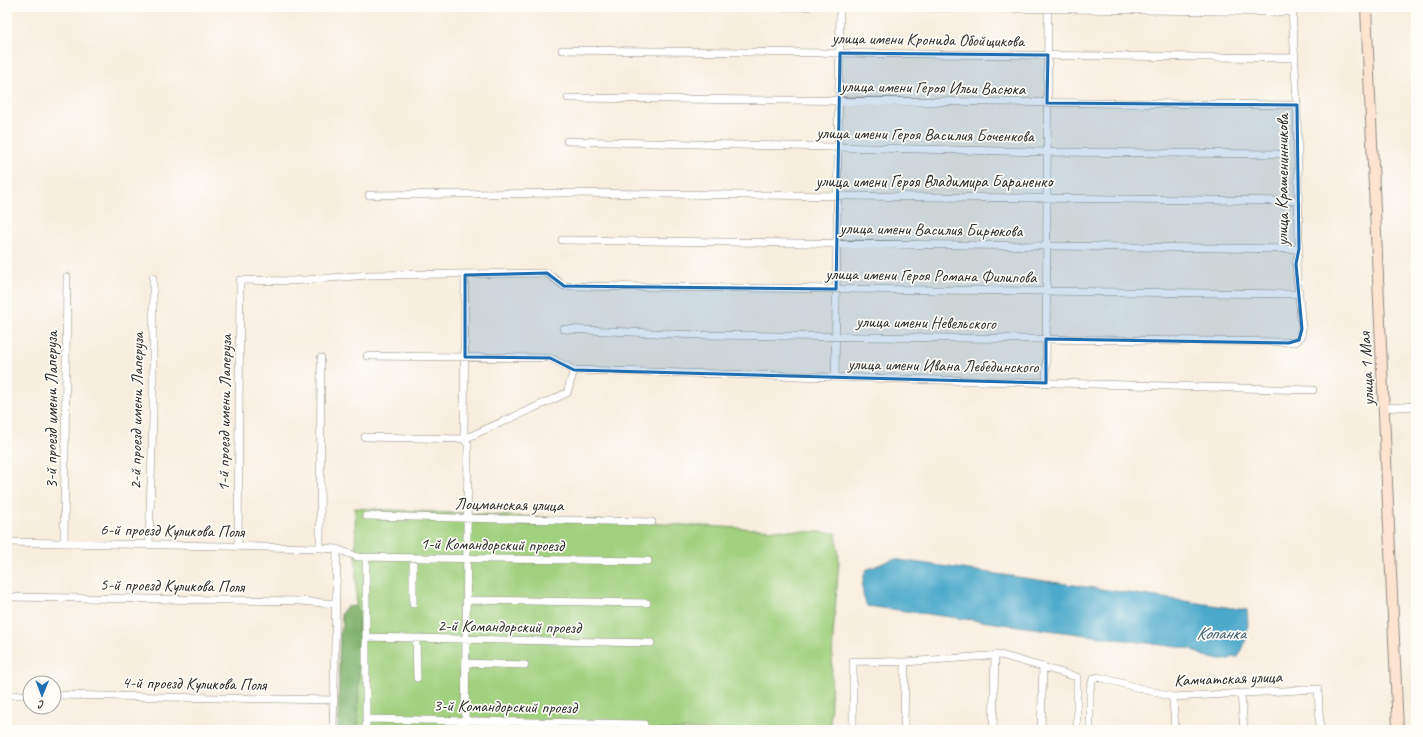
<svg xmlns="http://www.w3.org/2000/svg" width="1423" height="737" font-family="Caveat,sans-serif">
<rect width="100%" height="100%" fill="#fdfcf7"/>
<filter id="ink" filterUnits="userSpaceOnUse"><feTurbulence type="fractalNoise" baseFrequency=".025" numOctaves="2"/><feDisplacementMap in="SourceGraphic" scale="8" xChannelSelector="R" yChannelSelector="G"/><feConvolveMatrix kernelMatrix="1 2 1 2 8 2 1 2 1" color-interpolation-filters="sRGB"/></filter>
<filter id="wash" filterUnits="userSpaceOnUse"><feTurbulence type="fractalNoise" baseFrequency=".012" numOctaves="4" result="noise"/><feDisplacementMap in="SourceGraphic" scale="16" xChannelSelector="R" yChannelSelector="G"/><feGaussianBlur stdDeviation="0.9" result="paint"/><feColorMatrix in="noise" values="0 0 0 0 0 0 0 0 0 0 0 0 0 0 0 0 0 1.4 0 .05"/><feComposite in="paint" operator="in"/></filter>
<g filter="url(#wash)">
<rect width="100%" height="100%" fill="#f8eede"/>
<!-- green -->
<path fill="#a1d07e" stroke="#667e54" d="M355 508 836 533 839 561 833 636 830 730H358Z"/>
<!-- forest -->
<path fill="#80b26d" stroke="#566e4c" d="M354 606 358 609 359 657 358 730H338L339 656 340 631 343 625 341 614 346 607Z"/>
<!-- water -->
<path fill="#4ca9cb" stroke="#3c6a7b" d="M893 559 1247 610C1249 627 1248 642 1238 657 1232 656 1231 659 1226 660 1216 661 1198 655 1192 649L867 606C861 593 861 583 866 570Z"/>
</g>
<g filter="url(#ink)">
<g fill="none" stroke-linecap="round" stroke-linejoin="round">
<!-- street casing -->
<g stroke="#928c84" stroke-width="8">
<path id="street" d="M722 7H808
M917 7 1292 12
M562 50 1294 58
M568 98 1297 105
M567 141 1047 152 1282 154
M369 195 569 193 1298 201
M562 240 1299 249
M465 275 464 439 468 444 465 730
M563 329 698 335 1296 342 1301 337 1302 329 1296 264 1299 249 1297 105 1292 7
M367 356 550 358 574 370 1313 390
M835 377 840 7
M1046 383 1048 7
M1384 408 1416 406
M365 437 464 439 567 393 574 370
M366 516 652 522
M7 542 320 548 337 549 358 557 648 561
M64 543 67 277
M149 545 153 417V278
M238 547 240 280 292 281 368 275 547 273 564 286 1298 294
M320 548 321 358
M366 557V730
M7 597 300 601 336 604
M466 600 647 603
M413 604V558
M366 637 651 643
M416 639 417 678
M466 663 525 665
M1241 693 1244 730
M7 695H30
M54 695 334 700
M1173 697 1175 730
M366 719 644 724
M333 730 337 549
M853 730V661L905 662 1001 655 1077 677V730
M904 730 905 662
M993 730 995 655
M1041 730 1043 667
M1090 730V689L1093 679 1098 677 1173 697 1318 689 1320 730"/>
</g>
<!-- secondary casing -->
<g stroke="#928c84" stroke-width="12">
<path id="secondary" d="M1366 7 1398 730"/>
</g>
<!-- street -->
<use href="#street" stroke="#fff" stroke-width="7"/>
<!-- secondary -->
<use href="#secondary" stroke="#fde4d1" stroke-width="10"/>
</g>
</g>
<!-- marked area -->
<path fill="#1f6fb2" fill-opacity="0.2" stroke="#1f6fb2" stroke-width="3" stroke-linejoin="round" d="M840 53 1048 55 1047 103 1297 105 1299 249 1296 264 1302 329 1299 340 1289 343 1046 339V383L574 370 550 358 465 357V275L547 273 564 286 836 289Z"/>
<g text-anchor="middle" stroke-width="3.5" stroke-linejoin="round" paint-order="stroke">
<!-- street labels -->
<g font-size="17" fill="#2b2b2b" stroke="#fdfcf7">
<text transform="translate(928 39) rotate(1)" y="6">улица имени Кронида Обойщикова</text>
<text transform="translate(933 87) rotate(1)" y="6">улица имени Героя Ильи Васюка</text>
<text transform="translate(925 134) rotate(1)" y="6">улица имени Героя Василия Боченкова</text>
<text transform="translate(1282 180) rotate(-90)" y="6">улица Крашенинникова</text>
<text x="934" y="187">улица имени Героя Владимира Бараненко</text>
<text transform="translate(931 229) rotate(1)" y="6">улица имени Василия Бирюкова</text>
<text transform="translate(931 275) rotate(1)" y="6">улица имени Героя Романа Филипова</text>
<text transform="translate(926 322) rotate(1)" y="6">улица имени Невельского</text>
<text transform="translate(943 365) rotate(1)" y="6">улица имени Ивана Лебединского</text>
<text transform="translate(1366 369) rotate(-93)" y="6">улица 1 Мая</text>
<text transform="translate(51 410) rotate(-90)" y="6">3-й проезд имени Лаперуза</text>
<text transform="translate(136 411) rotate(-89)" y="6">2-й проезд имени Лаперуза</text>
<text transform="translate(224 413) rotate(-89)" y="6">1-й проезд имени Лаперуза</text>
<text transform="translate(509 504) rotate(1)" y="6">Лоцманская улица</text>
<text transform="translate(172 530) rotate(1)" y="6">6-й проезд Куликова Поля</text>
<text transform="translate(492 544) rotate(1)" y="6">1-й Командорский проезд</text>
<text transform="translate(172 585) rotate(1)" y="6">5-й проезд Куликова Поля</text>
<text transform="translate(509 626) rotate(1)" y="6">2-й Командорский проезд</text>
<text transform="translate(1228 678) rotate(-2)" y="6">Камчатская улица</text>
<text transform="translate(194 683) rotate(1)" y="6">4-й проезд Куликова Поля</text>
<text transform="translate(505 706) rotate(1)" y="6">3-й Командорский проезд</text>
</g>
<!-- water labels -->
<g font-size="18" font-style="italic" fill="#385d6b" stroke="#fdfcf7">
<text x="1221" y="639">Копанка</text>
</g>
</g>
<!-- margin -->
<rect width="1423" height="737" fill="none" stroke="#fdfcf7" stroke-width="24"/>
<!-- north arrow -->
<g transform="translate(42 695) rotate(181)"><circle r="19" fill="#fdfcf7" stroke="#a9a8a5"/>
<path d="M0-3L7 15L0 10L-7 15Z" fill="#1f6fb2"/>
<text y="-6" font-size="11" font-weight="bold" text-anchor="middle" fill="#2b2b2b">С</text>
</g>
</svg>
